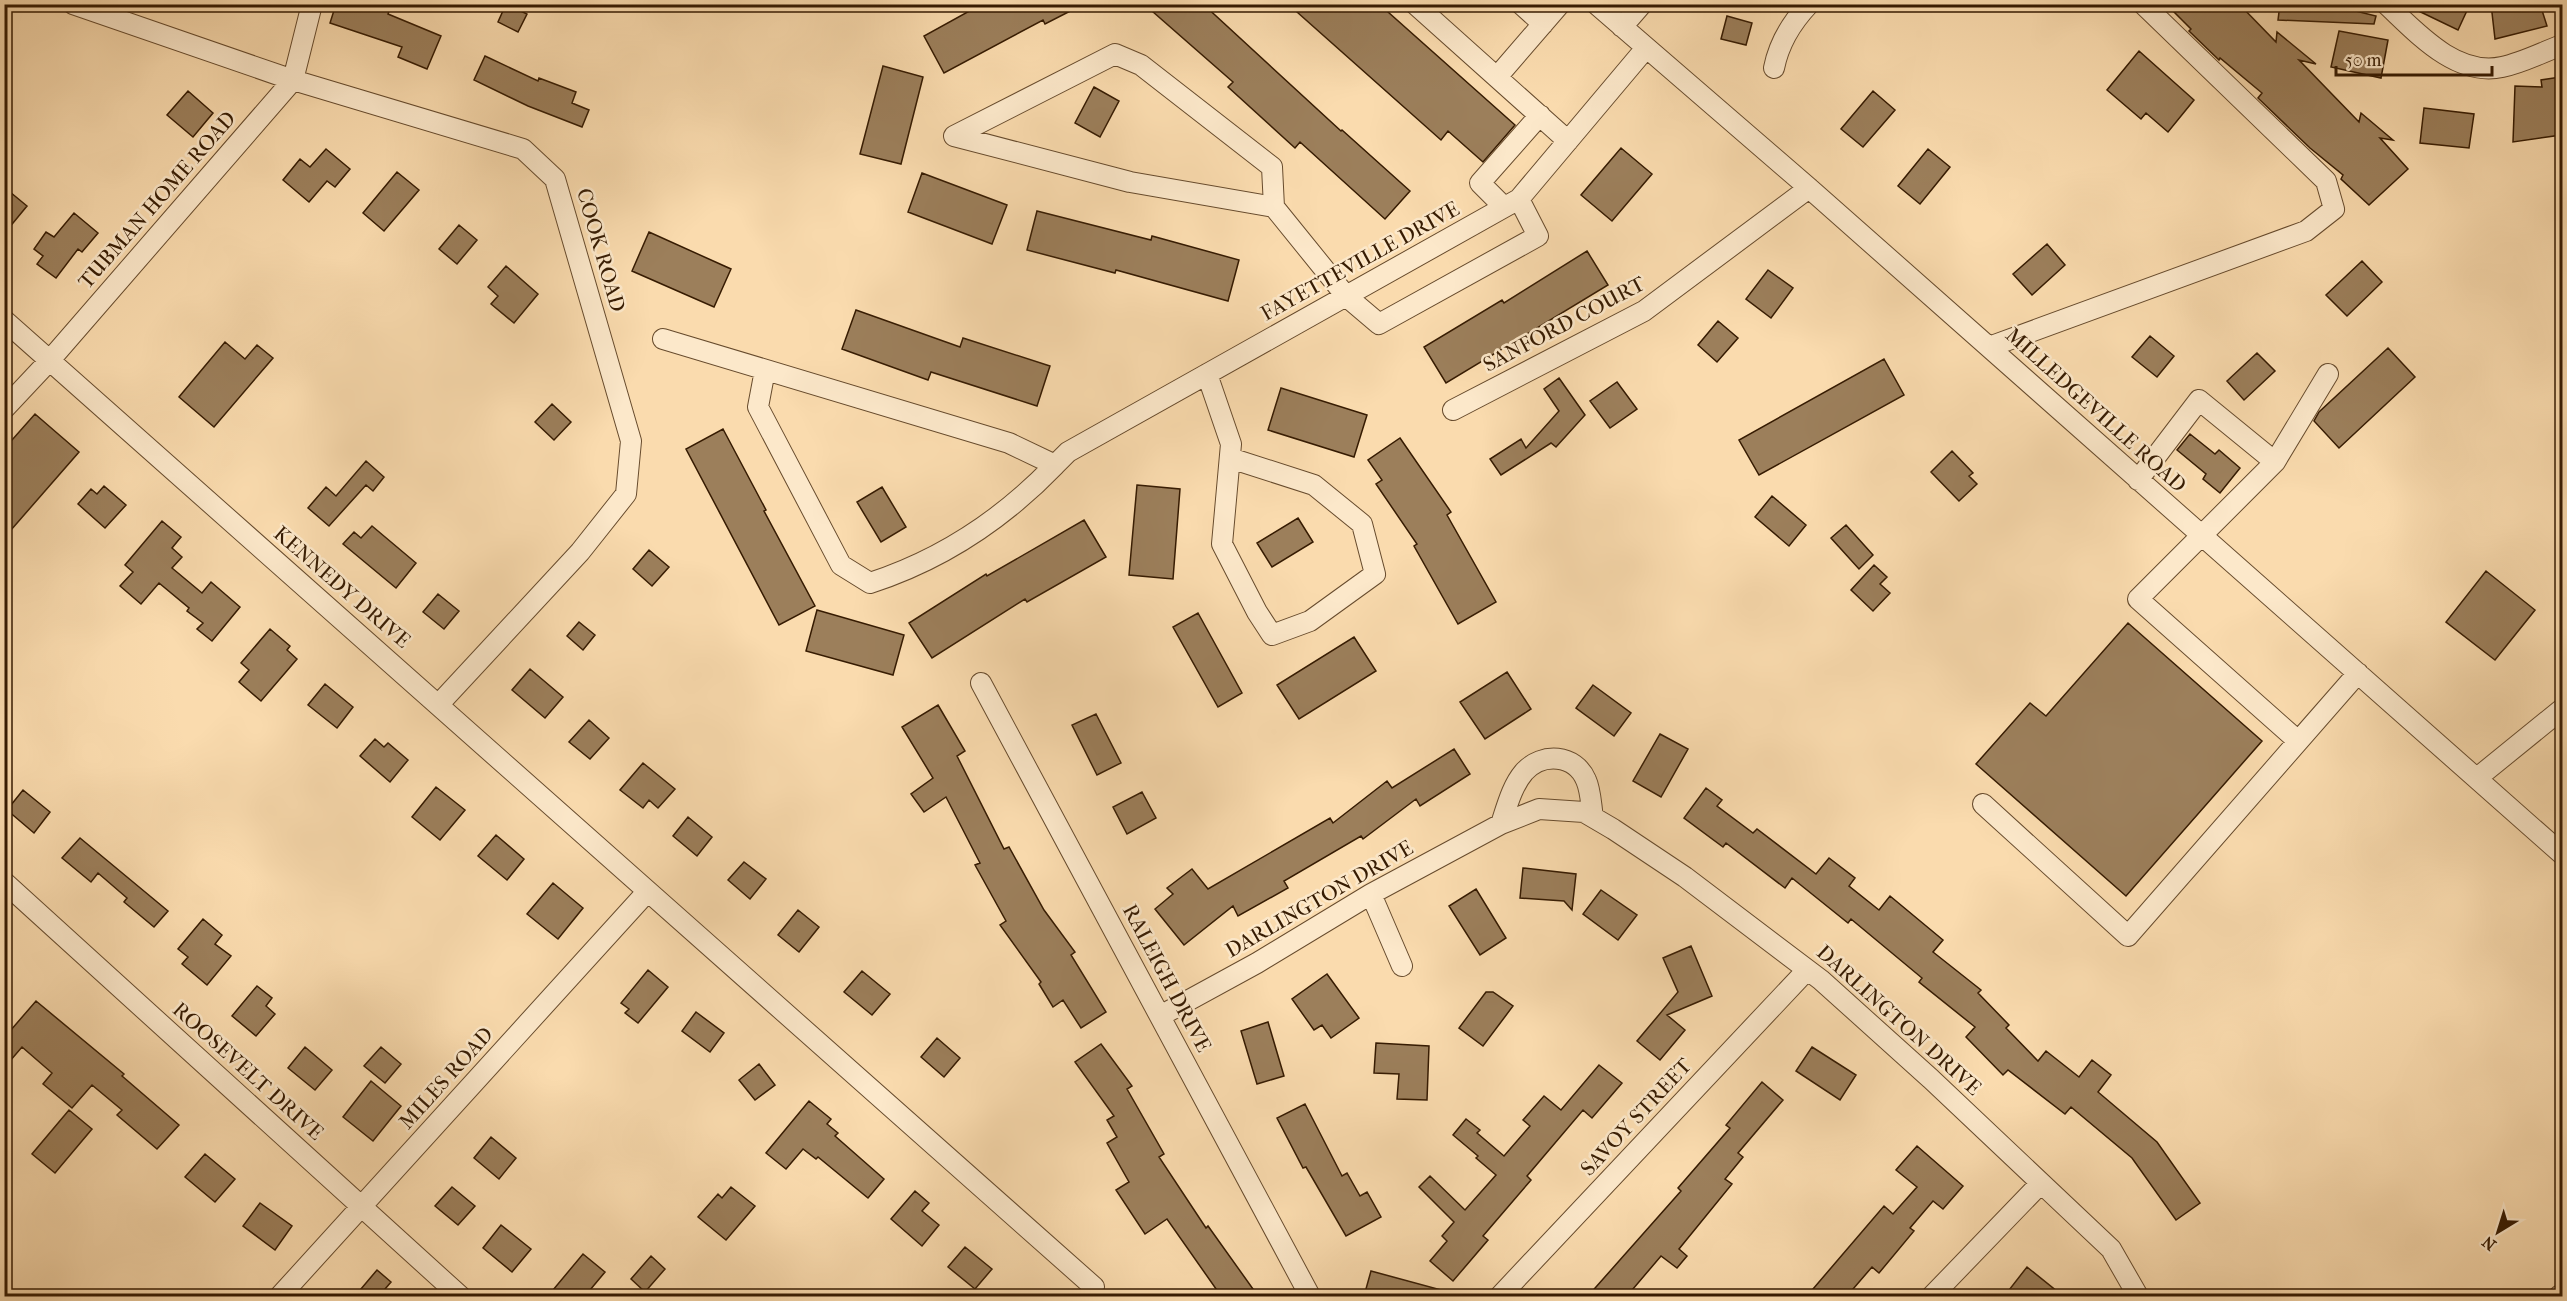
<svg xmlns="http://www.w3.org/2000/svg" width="2567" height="1301" font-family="'IM FELL French Canon',serif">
<rect width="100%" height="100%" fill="#fadbae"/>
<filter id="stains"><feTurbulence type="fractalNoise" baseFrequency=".00333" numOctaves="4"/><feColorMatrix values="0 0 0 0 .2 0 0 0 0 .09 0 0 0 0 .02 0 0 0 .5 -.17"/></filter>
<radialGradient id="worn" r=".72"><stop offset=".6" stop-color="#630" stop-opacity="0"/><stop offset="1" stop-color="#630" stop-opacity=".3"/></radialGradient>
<!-- building -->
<path fill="#9c7f5b" stroke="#361b02" stroke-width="1.5" d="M336 4H369L389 11 388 14 441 36 427 69 398 57 402 47 330 23Z
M506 4 527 14 518 32 498 22Z
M982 4H1084L1045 24 1043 20 944 73 924 36Z
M1144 4H1203L1341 131 1342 130 1410 191 1385 219 1300 142 1295 148 1228 87 1233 82Z
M1288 4H1379L1515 125 1483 162 1448 131 1441 140Z
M2166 4H2239L2276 42 2277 32 2316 64 2299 60 2359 122 2361 113 2393 140 2380 138 2408 169 2369 205 2341 179 2343 175 2310 148 2258 98 2262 93 2220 58 2219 60 2189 31 2191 29Z
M2280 4H2327L2376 16 2374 24 2278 20Z
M2404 4H2470L2458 30Z
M2491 4H2540L2547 26 2495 39Z
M1727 16 1752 23 1746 45 1721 39Z
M2339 31 2388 40 2381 78 2331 67Z
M2139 51 2194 100 2168 132 2146 113 2141 119 2107 90Z
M485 56 538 81 539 78 576 92 572 103 589 110 582 127 528 106 474 80Z
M883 66 923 77 901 164 860 154Z
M2560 77 2562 106 2557 107 2561 135 2513 142 2515 86 2542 87 2541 80Z
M1094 87 1119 101 1100 137 1075 123Z
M188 91 213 113 193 137 167 115Z
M1873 91 1895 110 1863 147 1841 129Z
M2424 108 2474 114 2469 148 2420 143Z
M1621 148 1652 174 1612 221 1581 195Z
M326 149 350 169 335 187 327 181 309 202 283 180 300 159 310 167Z
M1928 149 1950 167 1920 204 1898 186Z
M397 172 419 190 384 231 363 213Z
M922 173 1007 205 992 244 908 212Z
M4 187 27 206 4 234Z
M1037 211 1151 240 1152 236 1239 260 1228 301 1116 270 1115 273 1027 250Z
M74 213 98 233 82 252 78 249 56 278 37 264 43 256 34 249 46 232 54 237Z
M459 225 477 240 457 264 439 249Z
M649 232 731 269 714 307 632 271Z
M2047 244 2065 265 2032 295 2013 274Z
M1587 251 1608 285 1446 383 1424 347 1502 300 1504 303Z
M2362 261 2382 282 2347 316 2326 295Z
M506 266 538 294 514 323 491 304 498 296 488 287Z
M1768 270 1793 288 1771 318 1746 299Z
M856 310 960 347 963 338 1050 366 1037 406 931 372 928 380 842 349Z
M1718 321 1738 338 1717 362 1698 345Z
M2150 336 2174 356 2157 377 2132 357Z
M225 342 245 359 257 345 273 358 214 427 179 397Z
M2388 348 2415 377 2339 448 2314 421 2319 412Z
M2257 353 2275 371 2244 400 2227 381Z
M1884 359 1904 395 1759 475 1739 440Z
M1559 378 1585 415 1556 447 1551 443 1501 475 1490 459 1521 439 1526 448 1559 411 1544 389Z
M1617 382 1637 409 1610 428 1590 401Z
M1281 388 1367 415 1354 457 1268 430Z
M552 404 571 422 554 440 535 422Z
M35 414 79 452 4 538V449Z
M723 429 766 510 764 511 815 606 779 625 686 449Z
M2190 434 2215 454 2219 450 2240 468 2220 493 2203 479 2206 474 2177 450Z
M1400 438 1451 512 1447 515 1496 602 1458 624 1414 546 1417 544 1376 484 1382 480 1368 460Z
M1952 451 1973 473 1969 476 1977 484 1959 501 1931 472Z
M366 461 384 477 373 491 366 485 329 526 308 508 326 487 336 496Z
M1137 485 1180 489 1173 579 1129 575Z
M104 486 126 505 105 528 78 504 91 489 97 494Z
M882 487 906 527 881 542 857 502Z
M1772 496 1806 525 1789 546 1755 517Z
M1298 518 1313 542 1272 567 1257 543Z
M1084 520 1106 557 1027 602 1025 599 932 658 909 623 986 574 987 576Z
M162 521 181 537 172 548 182 557 172 568 202 593 211 582 240 607 212 641 197 629 203 623 187 611 189 608 159 583 141 604 120 586 133 572 125 565Z
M1846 525 1873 555 1859 569 1831 538Z
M372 526 416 563 396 588 343 544 354 532 361 538Z
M649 550 669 567 652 586 633 569Z
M1874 565 1887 577 1880 584 1890 593 1873 611 1851 590Z
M2486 571 2535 610 2495 660 2446 622Z
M438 594 459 611 444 629 423 612Z
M817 610 904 635 893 675 806 651Z
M1198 613 1242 693 1218 707 1173 627Z
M579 622 595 635 583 650 567 636Z
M2128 623 2262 741 2126 896 1976 764 2030 703 2046 716Z
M270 629 290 646 287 650 297 659 261 701 239 682 249 670 241 663Z
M1354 637 1376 671 1299 719 1277 685Z
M530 669 563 697 545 718 512 690Z
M1507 672 1531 709 1485 739 1460 702Z
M325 684 353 707 337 728 308 705Z
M1593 685 1631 713 1614 736 1576 708Z
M938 705 965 751 957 756 1004 849 1009 847 1044 910 1075 952 1071 955 1106 1012 1081 1028 1063 1000 1053 1007 1039 984 1041 982 1000 925 1006 921 975 865 980 863 946 797 924 812 911 794 933 778 902 727Z
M1096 714 1121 763 1097 775 1072 725Z
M589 720 609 738 590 759 569 742Z
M1660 734 1688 749 1661 797 1633 781Z
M375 739 384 747 388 743 408 760 390 782 360 756Z
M1454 749 1470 774 1420 806 1416 799 1363 839 1361 836 1284 881 1288 888 1238 916 1233 906 1184 945 1155 909 1173 894 1167 888 1192 869 1208 889 1330 818 1333 823 1387 781 1392 788Z
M643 763 675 789 658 808 649 800 643 808 620 790Z
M436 787 465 810 440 840 412 817Z
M1706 788 1722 800 1717 806 1753 833 1757 829 1816 874 1829 858 1855 878 1849 886 1879 910 1890 896 1943 940 1933 952 1981 990 1978 993 2009 1025 2006 1028 2038 1061 2046 1051 2079 1077 2092 1060 2111 1075 2098 1092 2157 1142 2200 1203 2176 1220 2132 1158 2071 1107 2065 1114 2008 1070 2003 1075 1966 1037 1975 1027 1919 982 1922 978 1851 919 1848 923 1792 878 1785 888 1726 843 1723 847 1684 818Z
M23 790 50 812 34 833 7 810Z
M1142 792 1156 818 1127 834 1113 807Z
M688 817 712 837 697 856 673 836Z
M496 835 524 859 507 880 478 856Z
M80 838 168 911 154 927 124 902 127 898 98 873 91 882 62 858Z
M744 862 766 879 750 899 728 880Z
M1523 868 1576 874 1572 910 1564 901 1520 898Z
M553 883 583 908 558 939 527 914Z
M1476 889 1506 938 1480 955 1449 906Z
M1601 890 1637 915 1618 940 1583 914Z
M798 910 819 927 799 952 778 935Z
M203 919 222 935 215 944 231 956 207 985 182 964 188 957 178 949Z
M1691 946 1712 996 1667 1015 1685 1030 1660 1060 1637 1041 1678 992 1663 958Z
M648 970 668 987 638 1023 625 1013 629 1009 621 1003Z
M862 971 890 994 872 1015 844 992Z
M1327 974 1359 1018 1331 1038 1322 1025 1314 1030 1292 999Z
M257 986 272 998 266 1006 275 1014 256 1036 232 1016Z
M1486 992H1493L1513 1006 1483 1046 1459 1028Z
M36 1001 124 1074 122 1076 179 1125 157 1149 117 1115 122 1110 92 1085 72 1108 43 1084 52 1073 22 1047 4 1068V1038Z
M696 1012 724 1033 710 1052 682 1031Z
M1268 1022 1284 1076 1257 1084 1241 1031Z
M937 1038 960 1058 944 1077 921 1057Z
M1376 1043 1429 1046 1427 1100 1397 1099 1399 1074 1374 1073Z
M1101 1044 1132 1086 1127 1089 1164 1154 1159 1157 1206 1228 1208 1226 1258 1296H1221L1167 1219 1145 1234 1116 1190 1129 1182 1107 1143 1117 1137 1107 1120 1114 1116 1075 1062Z
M305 1047 332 1070 315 1090 288 1068Z
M381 1047 401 1064 385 1083 364 1066Z
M1812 1047 1856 1075 1840 1100 1796 1071Z
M759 1064 775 1085 755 1100 739 1080Z
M1599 1065 1622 1083 1592 1118 1583 1110 1527 1176 1531 1180 1483 1236 1488 1240 1453 1281 1430 1261 1447 1241 1442 1236 1454 1222 1419 1187 1430 1176 1465 1210 1496 1175 1476 1158 1478 1156 1453 1135 1466 1119 1480 1130 1477 1133 1504 1156 1530 1126 1523 1120 1544 1096 1561 1110Z
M371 1081 401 1106 373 1141 343 1117Z
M1762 1082 1783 1100 1738 1153 1743 1157 1725 1179 1732 1184 1679 1249 1687 1256 1677 1268 1661 1256 1627 1296H1588L1681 1191 1678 1188 1730 1128 1726 1125Z
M809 1101 831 1119 827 1124 838 1133 835 1136 884 1179 868 1198 818 1157 816 1159 803 1149 786 1169 766 1153Z
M1305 1104 1342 1176 1347 1173 1360 1196 1367 1192 1381 1217 1346 1236 1306 1167 1303 1168 1277 1118Z
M69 1110 92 1129 55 1173 32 1154Z
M491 1137 516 1158 499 1179 474 1158Z
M1917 1146 1963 1186 1943 1209 1933 1201 1910 1228 1914 1231 1879 1273 1872 1267 1847 1296H1807L1884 1206 1893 1214 1917 1187 1896 1170Z
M205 1154 235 1179 215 1202 185 1177Z
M452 1187 475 1206 458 1225 435 1206Z
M731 1187 755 1206 726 1240 698 1217 718 1194 722 1198Z
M915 1191 929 1203 922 1211 939 1225 922 1246 891 1219Z
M260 1203 292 1226 275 1250 243 1226Z
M501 1225 531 1249 512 1272 483 1248Z
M965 1247 992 1269 975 1289 948 1267Z
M583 1254 605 1272 585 1296H548Z
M651 1256 665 1269 645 1292 631 1279Z
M2027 1267 2063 1296H2017L2009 1290Z
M377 1270 391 1282 379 1296H355Z
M1371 1271 1445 1291V1296H1364Z"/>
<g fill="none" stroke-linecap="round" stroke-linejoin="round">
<!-- minor casing -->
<g stroke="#674b2d" stroke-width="22">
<path id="minor" d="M73 4 293 80 523 149 555 179 631 441 626 494 580 552 439 704
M1415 4 1568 141
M1521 4 1543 24
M1596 4 1809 188 2562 854
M2386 4C2417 33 2456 77 2502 67 2522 63 2543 52 2562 45
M1622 27 1642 4
M1774 68C1779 43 1791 23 1809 4
M1497 77 1560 4
M1274 207 1272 167 1141 65 1115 54 954 136 1130 182 1274 207 1346 296 1379 324 1538 236 1519 199
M1504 207 1480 183 1540 115
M4 320 1094 1287
M663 339 1009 443 1055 465C1004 518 941 560 870 583L841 565 758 407 765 370
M1989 347 2306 231 2334 209 2326 181 2143 4
M1207 374 1231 444 1222 544 1257 612 1272 635 1310 621 1375 574 1362 524 1314 485 1230 458
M4 409 50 360 293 80 312 4
M1453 410 1644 311 1809 188
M1055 465 1068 452 1519 199 1646 48
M2138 480 2199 400 2275 462
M981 683 1310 1296
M2298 741 2138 599 2275 462 2328 374
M2477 778 2562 709
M1983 804 2128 936 2358 673
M1501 824C1507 806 1512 786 1524 772 1542 752 1575 754 1586 780 1591 791 1591 806 1593 817
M4 882 460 1296
M1371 894 1402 966
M1160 1016 1257 963 1371 894 1501 824 1539 809 1584 812 1613 829 1685 877 1821 980 1931 1079 2111 1249 2138 1296
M280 1296 647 892
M1500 1296 1807 970
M1932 1296 2041 1183
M2559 1296 2562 1294"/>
</g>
<!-- minor -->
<use href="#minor" stroke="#fce8ca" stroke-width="20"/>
</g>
<g text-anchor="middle" stroke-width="5" stroke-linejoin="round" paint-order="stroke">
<!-- street labels -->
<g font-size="21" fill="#361b02" stroke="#fce8ca">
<text transform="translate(157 200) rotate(-49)" y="7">TUBMAN HOME ROAD</text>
<text transform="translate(601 250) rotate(74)" y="7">COOK ROAD</text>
<text transform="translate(1360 261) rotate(-29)" y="7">FAYETTEVILLE DRIVE</text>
<text transform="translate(1564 324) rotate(-28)" y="7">SANFORD COURT</text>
<text transform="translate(2096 410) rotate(42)" y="7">MILLEDGEVILLE ROAD</text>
<text transform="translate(342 587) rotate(41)" y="7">KENNEDY DRIVE</text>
<text transform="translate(1319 899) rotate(-30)" y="7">DARLINGTON DRIVE</text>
<text transform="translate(1167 978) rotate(62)" y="7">RALEIGH DRIVE</text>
<text transform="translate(1899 1020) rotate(42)" y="7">DARLINGTON DRIVE</text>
<text transform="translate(248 1071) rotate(42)" y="7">ROOSEVELT DRIVE</text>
<text transform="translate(446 1078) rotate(-48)" y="7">MILES ROAD</text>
<text transform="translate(1636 1117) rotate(-47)" y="7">SAVOY STREET</text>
</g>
</g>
<!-- margin -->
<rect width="2567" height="1301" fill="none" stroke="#fadbae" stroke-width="24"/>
<rect x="6" y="6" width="2555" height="1289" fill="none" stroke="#361b02" stroke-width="3"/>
<rect x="12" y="12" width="2543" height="1277" fill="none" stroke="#361b02" stroke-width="1.5"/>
<!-- north arrow -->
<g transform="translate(2498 1232) rotate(218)" stroke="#fce8ca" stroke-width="4.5" paint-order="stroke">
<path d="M0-4.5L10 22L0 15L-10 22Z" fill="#361b02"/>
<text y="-9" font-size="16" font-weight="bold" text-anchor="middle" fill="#361b02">N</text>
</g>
<!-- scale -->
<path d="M2336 66v9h156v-9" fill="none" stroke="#361b02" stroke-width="3"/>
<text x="2345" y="66" font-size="18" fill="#361b02" stroke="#fce8ca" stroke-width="4.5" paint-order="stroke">50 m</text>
<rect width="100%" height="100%" filter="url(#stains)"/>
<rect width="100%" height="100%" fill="url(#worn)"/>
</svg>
